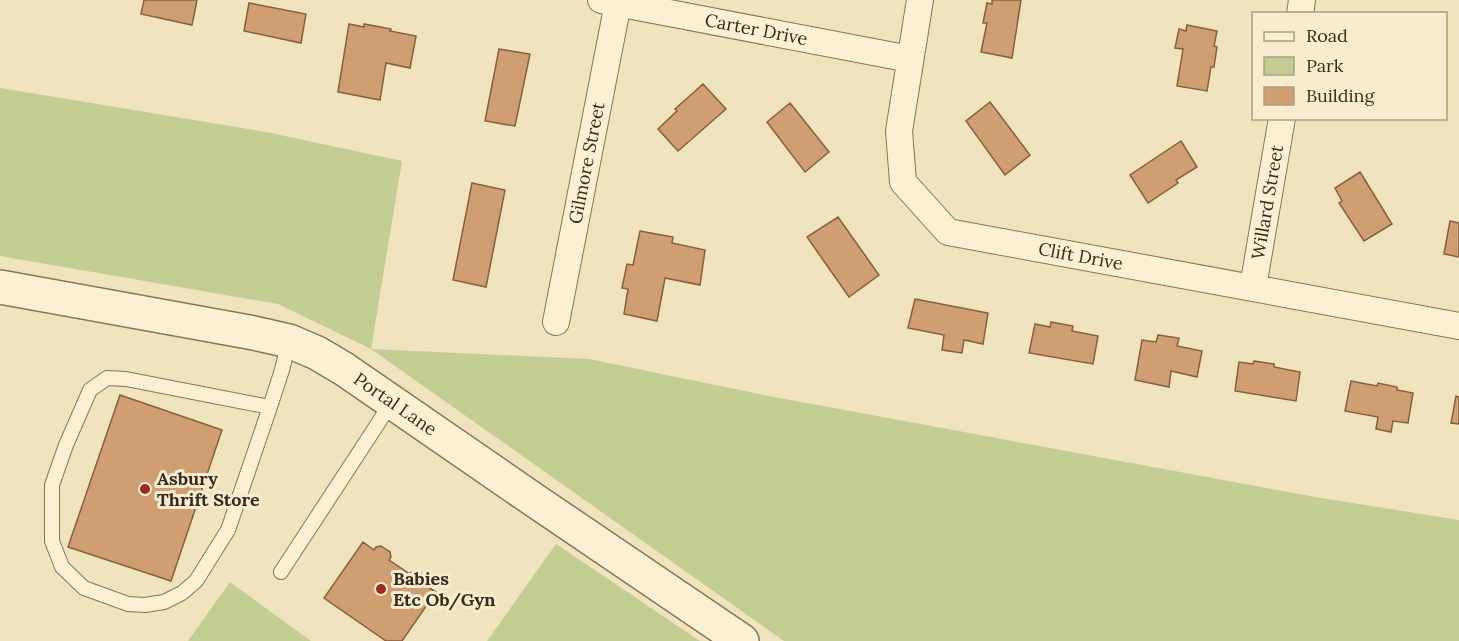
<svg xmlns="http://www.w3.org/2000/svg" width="1459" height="641" font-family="Lora,serif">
<rect width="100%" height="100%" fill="#efe4be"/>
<!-- green -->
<path fill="#c3ce92" d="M0 88 266 132 402 161 371 349 589 359 774 397 1315 497 1459 520V641H784L371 349 278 304 0 256Z
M556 544 700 641H487Z
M230 582 311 641H188Z"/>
<!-- building -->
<path fill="#cf9f73" stroke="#895f3b" stroke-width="1.5" d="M144 0H197L192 25 141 14Z
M992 0H1021L1012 58 981 52 987 23H983L987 3 992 4Z
M249 3 306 14 301 43 244 31Z
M349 24 364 27V24L391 29 390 31 416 36 410 68 386 63 380 100 338 92Z
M1187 25 1217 31 1214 46 1217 47 1214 67H1211L1207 91 1177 86 1183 49 1175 48 1179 29 1186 31Z
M499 49 530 54 515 126 485 121Z
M703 84 726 109 678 151 658 129 677 111 675 109Z
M990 102 1030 155 1005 175 966 121Z
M790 103 829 152 805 172 767 122Z
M1181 141 1197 167 1176 180 1178 183 1148 203 1130 175Z
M1360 172 1392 224 1364 241 1339 203 1342 201 1335 188Z
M472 183 505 190 486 287 453 280Z
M838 217 879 275 849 297 807 237Z
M1450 221 1459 223V257L1444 254Z
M640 231 673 237 672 243 705 250 700 285 665 278 657 321 624 314 628 289 622 288 627 264 633 265Z
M915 299 988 313 983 344 964 340 962 353 942 350 944 335 908 328Z
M1051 322 1073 326 1072 331 1098 336 1093 364 1029 353 1035 324 1050 327Z
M1158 335 1179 338 1177 346 1202 351 1197 377 1171 371 1169 387 1135 380 1142 340 1156 342Z
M1254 361 1274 364V367L1300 372 1296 401 1235 391 1239 362 1253 364Z
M1351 381 1377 386 1378 383 1397 387V390L1413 393 1408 423 1393 421 1391 432 1376 429 1378 417 1345 411Z
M120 395 222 430 171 581 68 547Z
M1456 396 1459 397V424L1451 423Z
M363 542 374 550 376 547 381 546 390 552 391 557 389 560 410 574 411 572 417 570 426 577 427 583 425 585 436 592 402 641H386L324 598Z"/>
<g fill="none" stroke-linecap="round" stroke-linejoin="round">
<!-- service casing -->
<g stroke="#897456" stroke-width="16">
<path id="service" d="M270 407 126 379 107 378 90 390 66 445 52 485V541L62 567 84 588 128 604 145 605 164 602 182 593 196 581 228 530 270 407 282 370 289 341
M281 572 377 425 392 401"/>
</g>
<!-- minor casing -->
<g stroke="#897456" stroke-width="28">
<g id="minor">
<path id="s1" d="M601 0 910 59"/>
<path id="s2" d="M920 0 899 131 903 182 948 232 1459 326"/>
<path d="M1300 14 1302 0"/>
<path id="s3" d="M1253 287 1282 118"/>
<path id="s4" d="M556 322 618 3"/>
</g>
</g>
<!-- tertiary casing -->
<g stroke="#897456" stroke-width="36">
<g id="tertiary">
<path id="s5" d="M0 287 254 333 289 341 317 353 344 369 537 502 742 641"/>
</g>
</g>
<!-- service -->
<use href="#service" stroke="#faf0d2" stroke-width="14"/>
<!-- minor -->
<use href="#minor" stroke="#faf0d2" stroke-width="26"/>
<!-- tertiary -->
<use href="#tertiary" stroke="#faf0d2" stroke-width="33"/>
</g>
<!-- markers -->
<g fill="#9a2a24" stroke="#f7edce" stroke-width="2">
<circle cx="145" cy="489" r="6"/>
<circle cx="381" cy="589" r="6"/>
</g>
<g text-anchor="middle" stroke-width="6" stroke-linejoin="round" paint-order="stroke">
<!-- street labels -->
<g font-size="18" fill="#372b1c" stroke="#f7edce">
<text dy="6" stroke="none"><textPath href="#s1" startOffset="158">Carter Drive</textPath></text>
<text dy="6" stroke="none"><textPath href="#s4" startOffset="162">Gilmore Street</textPath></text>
<text dy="6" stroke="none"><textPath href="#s3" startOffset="86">Willard Street</textPath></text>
<text dy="6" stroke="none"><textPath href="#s2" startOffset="386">Clift Drive</textPath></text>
<text dy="6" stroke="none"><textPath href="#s5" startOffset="418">Portal Lane</textPath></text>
</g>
<!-- poi labels -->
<g font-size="18" font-weight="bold" fill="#372b1c" stroke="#f7edce" text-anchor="start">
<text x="157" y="485">Asbury<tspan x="157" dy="21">Thrift Store</tspan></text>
<text x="393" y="585">Babies<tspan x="393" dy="21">Etc Ob/Gyn</tspan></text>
</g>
</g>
<!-- legend -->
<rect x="1252" y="12" width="195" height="108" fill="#f7edce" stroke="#aa9f87" stroke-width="1.5"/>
<rect x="1264" y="32" width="30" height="9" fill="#faf0d2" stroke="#aa9f87" stroke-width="1.5"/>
<text x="1306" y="42" font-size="18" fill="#372b1c">Road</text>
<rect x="1264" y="57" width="30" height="18" fill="#c3ce92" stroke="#aa9f87" stroke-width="1.5"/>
<text x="1306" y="72" font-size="18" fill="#372b1c">Park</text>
<rect x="1264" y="87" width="30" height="18" fill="#cf9f73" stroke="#aa9f87" stroke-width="1.5"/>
<text x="1306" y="102" font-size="18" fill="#372b1c">Building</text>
</svg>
